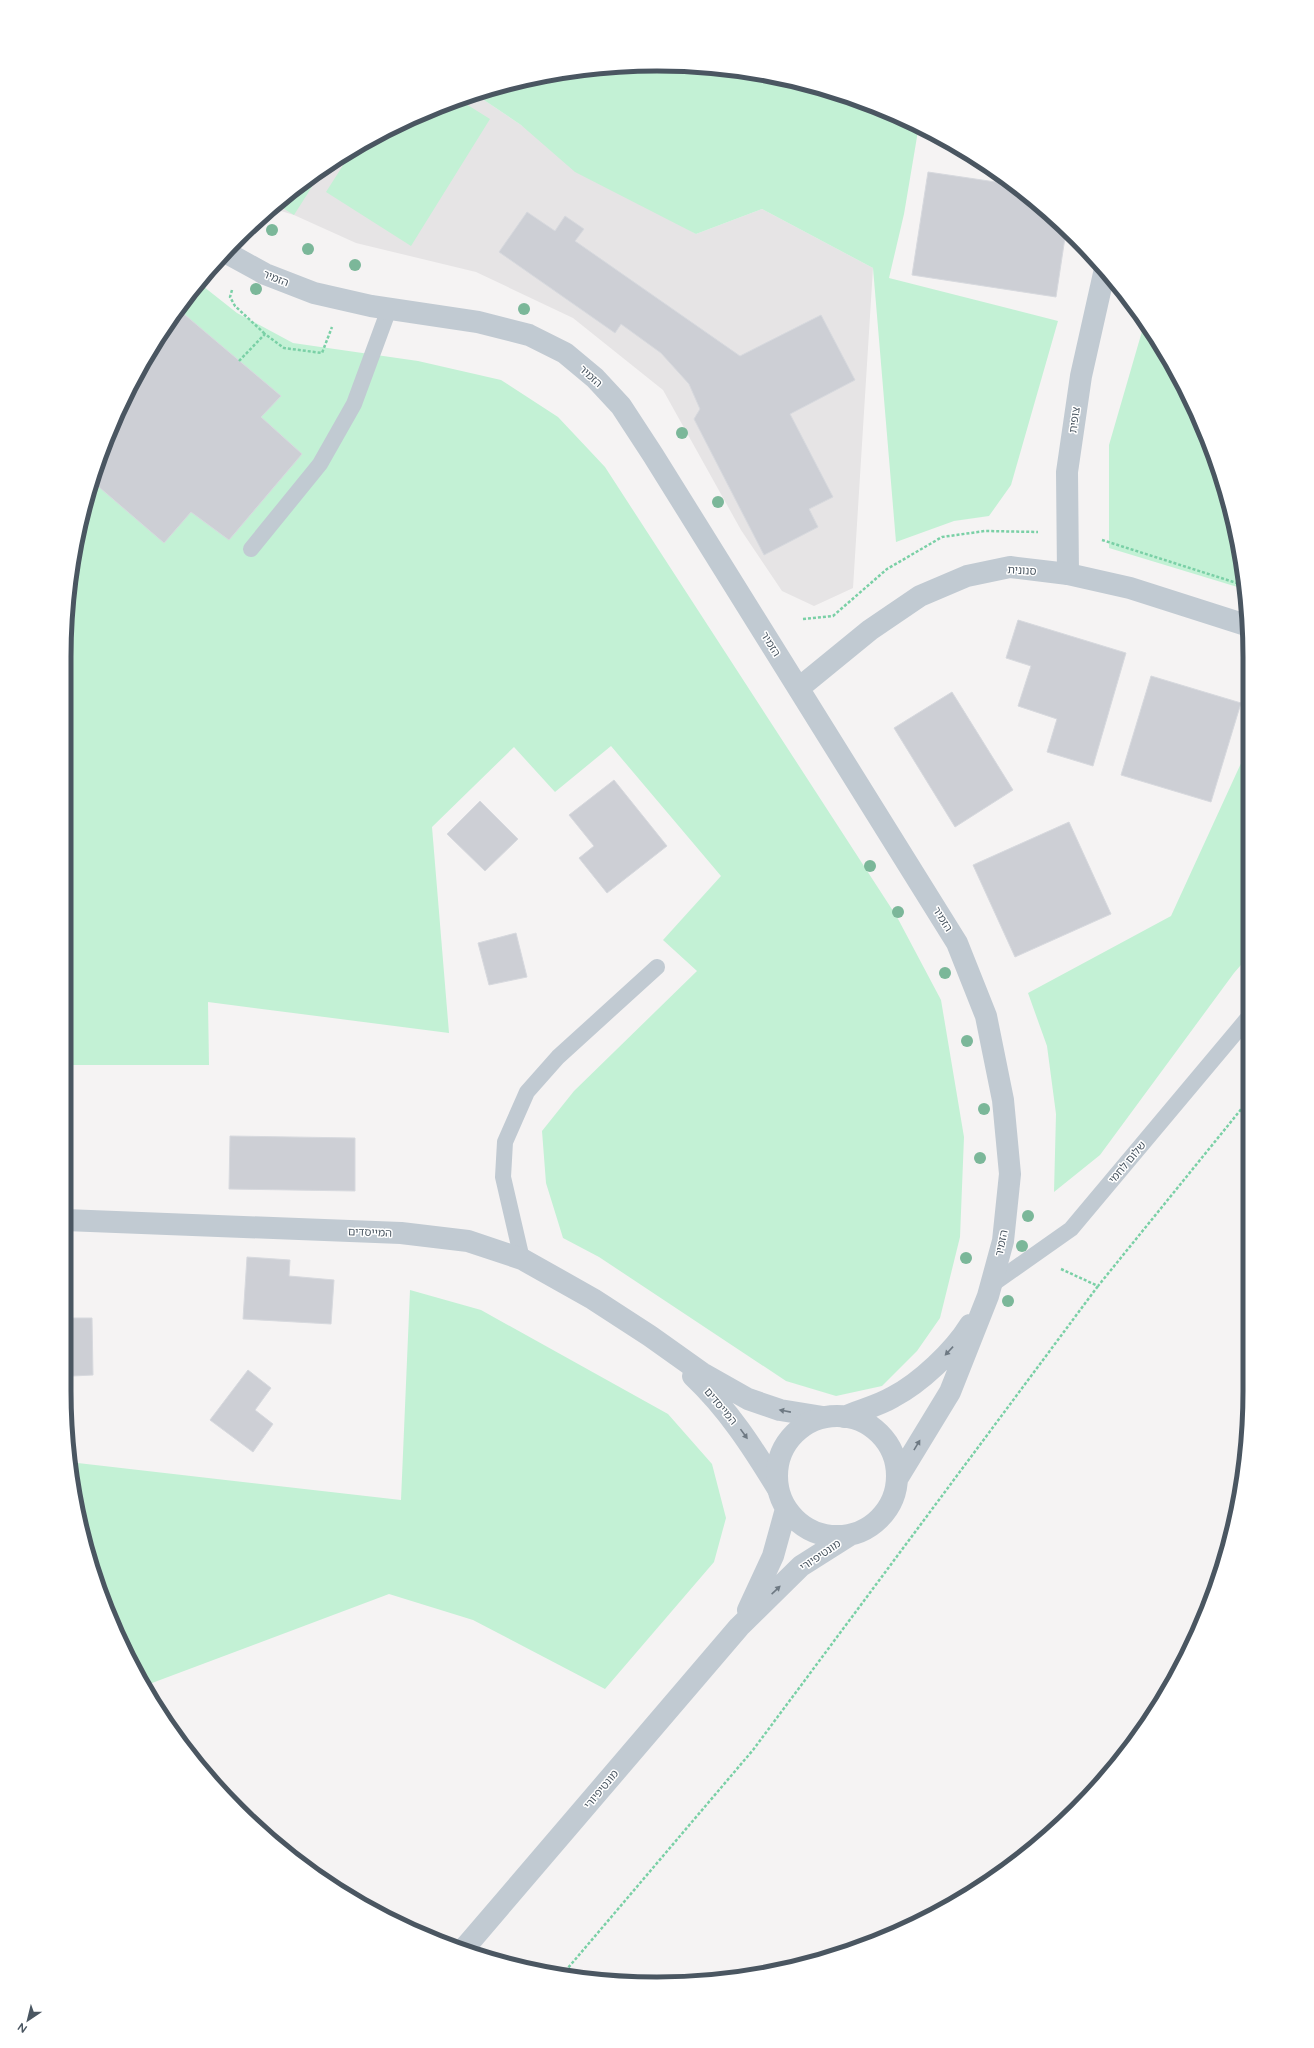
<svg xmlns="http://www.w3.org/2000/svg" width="1314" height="2048" font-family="Figtree,'Noto Sans Hebrew',sans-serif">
<rect width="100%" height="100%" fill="#f5f3f3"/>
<!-- education -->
<path fill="#e6e4e5" d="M475 94 521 125 696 234 762 209 873 268 853 588 814 606 782 591 741 530 663 390 573 318 476 272 356 243 294 215 271 208 361 143 467 95Z"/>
<!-- green -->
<path fill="#c3f1d5" d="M696 65 811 84 919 125 904 214 889 278 1058 321 1011 485 989 516 954 521 896 542 873 268 762 209 696 234 575 172 521 125 475 94 580 69Z
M458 99 490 119 411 246 326 192 354 148 361 143Z
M322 171 294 215 276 204Z
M199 283 237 313 293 343 418 361 501 380 558 417 605 467 897 917 941 1000 964 1137 960 1237 940 1318 917 1351 882 1386 836 1396 786 1381 599 1257 563 1238 546 1183 542 1131 574 1091 697 971 663 940 721 876 611 746 555 792 514 747 432 827 449 1033 208 1002 209 1065H66L69 580 84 503 109 430 144 360 187 296Z
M1145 321 1189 395 1230 503 1244 589 1109 548V445Z
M1248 748 1247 958 1234 973 1100 1155 1054 1192 1056 1114 1047 1046 1028 993 1171 916Z
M410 1290 481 1310 668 1414 712 1464 726 1518 714 1562 605 1689 473 1620 389 1594 144 1686 125 1653 95 1581 69 1462 401 1500Z"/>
<!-- building -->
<path fill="#cdcfd5" stroke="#d7d9de" d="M928 172 1016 185 1066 231 1056 297 912 275Z
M527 212 555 231 565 216 584 229 575 241 740 356 821 315 855 380 790 414 833 497 809 509 818 527 764 555 694 419 700 409 689 384 661 353 621 324 615 333 499 252Z
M178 309 281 396 261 417 302 454 229 540 191 512 164 543 92 481 109 430 144 360Z
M1018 620 1126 653 1093 766 1047 752 1057 719 1018 706 1031 666 1006 658Z
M1151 676 1241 703 1211 802 1121 775Z
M952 692 1013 790 955 827 894 728Z
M614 780 667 846 607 893 579 858 594 846 569 815Z
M480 801 518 839 485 871 447 834Z
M1069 822 1111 914 1015 957 973 865Z
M516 933 527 977 489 985 478 943Z
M230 1136 355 1138V1191L229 1189Z
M247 1257 290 1260 289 1276 334 1280 331 1324 243 1319Z
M64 1318H92L93 1375 72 1376V1410H65Z
M248 1370 271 1388 255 1410 273 1424 253 1452 210 1420Z"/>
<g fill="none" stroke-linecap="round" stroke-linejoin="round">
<!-- path -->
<path stroke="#7ad0a6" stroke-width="2.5" stroke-dasharray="3 2" stroke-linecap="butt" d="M232 290 230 297 235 306 265 334
M239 361 265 334 284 348 322 353 332 327
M1102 540 1243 585
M803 619 833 616 887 569 942 537 985 531 1038 532
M1061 1269 1098 1286 1247 1102
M562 1975 753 1750 1098 1286"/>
<!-- service -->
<path stroke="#c1cad2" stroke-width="16" d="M251 549 320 464 354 404 389 309
M522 1259 503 1177 505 1142 527 1092 558 1057 657 967
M990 1286 1071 1229 1247 1019"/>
<!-- minor -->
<path stroke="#c1cad2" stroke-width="22" d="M1068 574 1067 472 1081 376 1105 269
M65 1220 401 1233 468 1241 522 1259 593 1299 650 1336 702 1373 748 1399 780 1410 823 1417
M693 1376C728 1409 753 1448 778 1489"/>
<!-- tertiary -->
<path stroke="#c1cad2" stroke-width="22" d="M227 253 265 274 314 293 371 306 478 322 529 335 565 353 595 378 621 406 653 455 957 943 986 1016 1003 1100 1010 1174 1003 1241 988 1296 950 1392 897 1479
M799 688 870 630 920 596 967 576 1010 567 1068 574 1130 588 1249 626
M777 1476a60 60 0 1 1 120 0a60 60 0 1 1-120 0Z
M844 1417C860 1410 878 1406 893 1397 920 1383 954 1351 970 1325
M748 1610 773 1556 786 1509
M462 1951 739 1627 801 1566 850 1535"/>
</g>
<!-- trees -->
<g fill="#7bb799">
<circle cx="272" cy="230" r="6"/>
<circle cx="308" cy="249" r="6"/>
<circle cx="355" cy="265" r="6"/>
<circle cx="256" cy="289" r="6"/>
<circle cx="524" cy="309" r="6"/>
<circle cx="682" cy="433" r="6"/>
<circle cx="718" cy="502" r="6"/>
<circle cx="870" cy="866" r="6"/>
<circle cx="898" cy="912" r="6"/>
<circle cx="945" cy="973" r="6"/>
<circle cx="967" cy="1041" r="6"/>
<circle cx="984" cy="1109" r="6"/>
<circle cx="980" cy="1158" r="6"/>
<circle cx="1028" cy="1216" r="6"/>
<circle cx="1022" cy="1246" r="6"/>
<circle cx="966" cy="1258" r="6"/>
<circle cx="1008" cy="1301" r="6"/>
</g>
<!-- one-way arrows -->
<defs><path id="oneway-solid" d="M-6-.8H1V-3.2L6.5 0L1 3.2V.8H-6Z"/></defs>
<g fill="#6e7983">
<use href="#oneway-solid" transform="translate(949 1351) rotate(133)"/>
<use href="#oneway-solid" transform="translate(785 1411) rotate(-169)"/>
<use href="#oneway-solid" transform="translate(744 1434) rotate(54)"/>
<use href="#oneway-solid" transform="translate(917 1445) rotate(-59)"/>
<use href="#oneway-solid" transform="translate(776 1590) rotate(-43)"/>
</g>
<g text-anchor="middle" stroke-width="3" stroke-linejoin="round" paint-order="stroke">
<!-- street labels -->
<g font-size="11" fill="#4a5661" stroke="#fff">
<text transform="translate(276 278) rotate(22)" y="4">הזמיר</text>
<text transform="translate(591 376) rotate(42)" y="4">הזמיר</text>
<text transform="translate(1074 420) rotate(-82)" y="4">צופית</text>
<text transform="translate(1022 570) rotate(3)" y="4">סנונית</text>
<text transform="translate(771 644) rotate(58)" y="4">הזמיר</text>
<text transform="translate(943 919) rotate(58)" y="4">הזמיר</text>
<text transform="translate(1127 1162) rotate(-50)" y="4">שלום לחמי</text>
<text transform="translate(370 1232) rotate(2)" y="4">המייסדים</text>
<text transform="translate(1001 1243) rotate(-78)" y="4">הזמיר</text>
<text transform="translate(721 1406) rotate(50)" y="4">המייסדים</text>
<text transform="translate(820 1555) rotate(-34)" y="4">מונטיפיורי</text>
<text transform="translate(601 1789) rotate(-50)" y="4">מונטיפיורי</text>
</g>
</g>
<!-- crop -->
<path d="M0 0H1314V2048H0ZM657 71H657A586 586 0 0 1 1243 657V1391A586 586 0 0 1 657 1977H657A586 586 0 0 1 71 1391V657A586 586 0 0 1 657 71Z" fill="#fff" fill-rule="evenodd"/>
<path fill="none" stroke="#4a5661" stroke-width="5" d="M657 71H657A586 586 0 0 1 1243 657V1391A586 586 0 0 1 657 1977H657A586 586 0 0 1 71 1391V657A586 586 0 0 1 657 71Z"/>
<!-- north arrow -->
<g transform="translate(28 2020) rotate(215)" stroke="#ffffff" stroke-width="3" paint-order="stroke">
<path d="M0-3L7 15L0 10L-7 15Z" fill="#4a5661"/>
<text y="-6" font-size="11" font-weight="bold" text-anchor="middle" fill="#4a5661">N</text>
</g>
</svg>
